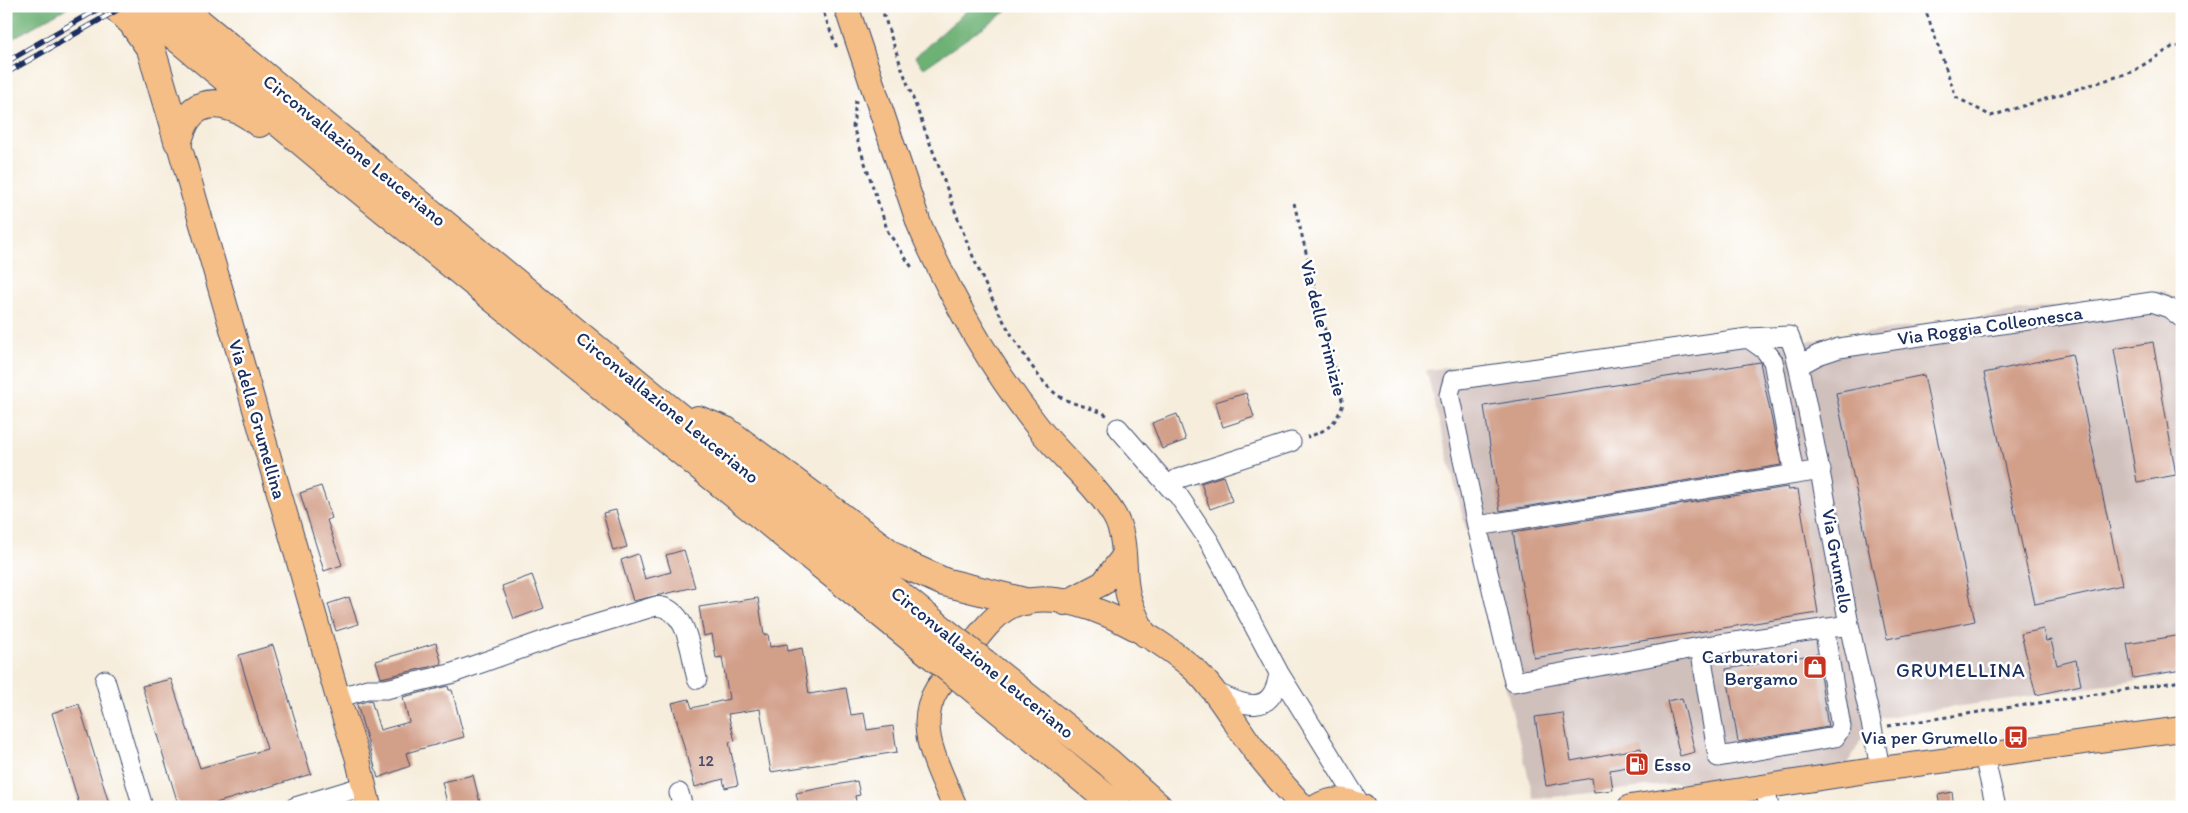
<svg xmlns="http://www.w3.org/2000/svg" width="2188" height="813" font-family="Itim,sans-serif">
<rect width="100%" height="100%" fill="#fff"/>
<filter id="ink" filterUnits="userSpaceOnUse"><feTurbulence type="fractalNoise" baseFrequency=".02" numOctaves="2"/><feDisplacementMap in="SourceGraphic" scale="10" xChannelSelector="R" yChannelSelector="G"/><feConvolveMatrix kernelMatrix="1 2 1 2 8 2 1 2 1" color-interpolation-filters="sRGB"/></filter>
<filter id="wash" filterUnits="userSpaceOnUse"><feTurbulence type="fractalNoise" baseFrequency=".0096" numOctaves="4" result="noise"/><feDisplacementMap in="SourceGraphic" scale="20" xChannelSelector="R" yChannelSelector="G"/><feGaussianBlur stdDeviation="1.12" result="paint"/><feColorMatrix in="noise" values="0 0 0 0 0 0 0 0 0 0 0 0 0 0 0 0 0 1.4 0 .05"/><feComposite in="paint" operator="in"/></filter>
<g filter="url(#wash)">
<rect width="100%" height="100%" fill="#f6eddc"/>
<!-- industrial -->
<path fill="#d0c0bc" d="M2164 291 2182 305V674L1872 719 1847 766 1534 799 1426 370 1798 325 1802 342Z"/>
<!-- forest -->
<path fill="#6db175" stroke="#44706a" d="M6 6H70L6 42Z
M972 6H1014L924 68 915 57Z"/>
<g id="blocks">
<!-- building -->
<path fill="#d29f89" d="M2153 342 2176 475 2137 482 2114 349Z
M2072 354 2122 585 2035 604 1984 373Z
M1760 362 1781 465 1500 511 1484 406Z
M1924 375 1975 621 1887 639 1836 393Z
M1246 393 1254 417 1223 427 1215 402Z
M1177 414 1186 440 1162 449 1152 423Z
M1223 476 1232 501 1210 509 1201 483Z
M321 486 332 518 327 520 342 565 324 571 300 493Z
M1787 487 1788 490 1798 489 1818 613 1534 658 1513 532Z
M616 510 627 547 613 551 603 513Z
M684 550 695 587 633 601 621 560 638 554 645 579 671 572 666 555Z
M532 575 544 608 514 619 502 586Z
M349 597 358 624 336 631 328 604Z
M758 598 764 635 768 634 770 647 787 644 788 651 802 648 809 694 846 688 851 715 864 713 867 730 893 726 897 752 771 772 760 709 728 714 735 741 729 742 738 785 725 788 723 779 695 787 672 703 689 699 692 708 729 699 722 657 716 658 712 634 704 636 699 607Z
M2043 629 2046 641 2051 640 2057 665 2076 660 2081 685 2036 695 2021 634Z
M2182 635V670L2133 678 2127 644Z
M436 643 442 664 381 678 376 661Z
M273 645 311 774 203 807H179L142 686 171 679 200 768 267 749 239 655Z
M1817 654 1828 727 1738 742 1726 669Z
M448 686 449 690H452L464 737 406 753 410 766 378 778 357 704 371 700 380 730 409 722 403 697Z
M1682 698 1695 752 1680 756 1667 701Z
M79 704 110 807H80L52 713Z
M1563 713 1571 761 1641 748 1644 764 1610 770 1613 790 1594 792 1592 778 1546 786 1535 717Z
M473 775 481 807H448L442 782Z
M857 781 860 795 855 796 857 807H799L796 793Z
M1952 792 1954 807H1940L1938 795Z"/>
</g>
</g>
<g filter="url(#ink)">
<use href="#blocks" fill-opacity="0" stroke="#3c4c71" stroke-width="1"/>
<g fill="none" stroke-linecap="round" stroke-linejoin="round">
<!-- minor casing -->
<g stroke="#3c4c71" stroke-width="21">
<path id="minor" d="M1748 338 1765 350 1773 361 1794 474
M1798 366 1818 355 1839 348 2152 302 2169 308 2182 318
M1118 428 1170 488
M1291 442 1177 479 1170 488 1178 495 1209 541 1279 673 1362 807
M1477 526 1821 470
M1849 625 1700 647 1514 682 1477 526 1449 394 1453 380 1748 338 1789 336 1795 352C1816 442 1831 533 1849 624 1859 673 1872 720 1880 769
M1700 647 1718 757 1835 737 1841 727 1824 628
M105 680 143 807
M1213 691C1243 705 1272 719 1279 673
M338 698 367 689H386L450 674 560 635 656 606C689 608 690 653 697 679
M1984 756 1996 807
M1765 787 1769 807
M679 793 683 807
M295 807 364 786"/>
</g>
<!-- major casing -->
<g stroke="#3c4c71" stroke-width="26">
<path id="major" d="M846 6 919 224C950 296 989 365 1037 426 1060 456 1095 484 1114 515 1127 537 1123 565 1127 589 1129 605 1138 620 1145 635
M178 141 338 698 357 756 369 807
M1065 603 1103 583 1124 556
M955 807C940 770 913 728 937 689 945 678 955 667 963 656 976 640 988 621 1006 609 1059 576 1159 636 1198 673 1216 691 1230 715 1245 737 1261 761 1283 784 1303 807
M1316 807C1332 797 1347 799 1363 807
M1630 807 1880 769 2182 729"/>
</g>
<!-- highway casing -->
<g stroke="#3c4c71" stroke-width="30">
<path id="highway" d="M115 6 132 22 151 49 178 141
M139 6 337 171 936 658
M179 6 669 409 951 637
M178 141C180 134 183 125 187 119 204 92 241 107 259 123
M698 420 726 431 904 564 944 582 1025 602
M984 663 1108 762 1158 807
M967 683 1117 807"/>
</g>
<!-- path -->
<path stroke="#3c4c71" stroke-width="3" stroke-dasharray="4 4" stroke-linecap="butt" d="M821 6 837 48
M881 6C898 61 919 114 939 167 962 230 984 293 1021 350 1031 365 1042 383 1056 394 1072 406 1092 406 1108 416
M1924 6 1956 97 1991 116 2132 72 2172 47 2182 46
M856 100 853 127 888 232 913 269
M1294 203 1343 404C1336 424 1327 431 1307 437
M1888 726 2182 681"/>
<!-- minor -->
<use href="#minor" stroke="#fff" stroke-width="19"/>
<!-- major -->
<use href="#major" stroke="#f5be86" stroke-width="24"/>
<!-- highway -->
<use href="#highway" stroke="#f5be86" stroke-width="28"/>
<!-- rail casing -->
<g stroke="#1b2f5e" stroke-width="5.5">
<path id="rail" d="M6 62 103 6
M6 73 124 6"/>
</g>
<!-- rail -->
<use href="#rail" stroke="#fff" stroke-width="4" stroke-dasharray="11" stroke-linecap="butt"/>
<!-- highway-bridge casing -->
<g stroke="#3c4c71" stroke-width="30" stroke-linecap="butt">
<path id="highway-bridge" d="M951 637 984 663
M936 658 967 683"/>
</g>
<!-- highway-bridge -->
<use href="#highway-bridge" stroke="#f5be86" stroke-width="28"/>
</g>
</g>
<!-- icons -->
<defs>
<g id="shop-square" transform="scale(1.25)"><rect x="-9" y="-9" width="18" height="18" rx="4" fill="#c8321e" stroke="#fff"/><path d="M-5-2.5h2.3a2.7 3.5 0 0 1 5.4 0H5L5.5 6h-11ZM-1.5-2.5h3a1.5 2.3 0 0 0-3 0Z" fill="#fff"/></g>
<g id="bus-square" transform="scale(1.25)"><rect x="-9" y="-9" width="18" height="18" rx="4" fill="#c8321e" stroke="#fff"/><path d="M-5-6H5V4H4V6H2V4H-2V6H-4V4H-5ZM-3.5-4V0h7V-4ZM-3.5 1.2v1.5H-2V1.2ZM2 1.2v1.5H3.5V1.2Z" fill="#fff"/></g>
<g id="fuel-square" transform="scale(1.25)"><rect x="-9" y="-9" width="18" height="18" rx="4" fill="#c8321e" stroke="#fff"/><path d="M-5.5-6h7V0h2V4h1.3V-2.5L3-4.5l.8-.8L6-3V5H2.5V1h-1V6h-7ZM-4.2-4.7v3.2H.2V-4.7Z" fill="#fff"/></g>
</defs>
<g fill-rule="evenodd">
<use href="#shop-square" x="1815" y="667"/>
<use href="#bus-square" x="2016" y="737"/>
<use href="#fuel-square" x="1637" y="764"/>
</g>
<g text-anchor="middle" stroke-width="5" stroke-linejoin="round" paint-order="stroke">
<!-- number labels -->
<g font-size="16" fill="#494b69">
<text x="706" y="766">12</text>
</g>
<!-- street labels -->
<g font-size="19" fill="#1b2f5e" stroke="#fff">
<text transform="translate(355 150) rotate(39)" y="7">Circonvallazione Leuceriano</text>
<text transform="translate(1990 325) rotate(-8)" y="7">Via Roggia Colleonesca</text>
<text transform="translate(1324 328) rotate(76)" y="7">Via delle Primizie</text>
<text transform="translate(668 407) rotate(39)" y="7">Circonvallazione Leuceriano</text>
<text transform="translate(258 419) rotate(74)" y="7">Via della Grumellina</text>
<text transform="translate(1838 561) rotate(80)" y="7">Via Grumello</text>
<text transform="translate(983 662) rotate(39)" y="7">Circonvallazione Leuceriano</text>
</g>
<!-- poi labels -->
<g font-size="19" fill="#1b2f5e" stroke="#fff" text-anchor="end">
<text x="1798" y="663">Carburatori<tspan x="1798" dy="22">Bergamo</tspan></text>
<text x="1998" y="744">Via per Grumello</text>
<text x="1654" y="771" text-anchor="start">Esso</text>
</g>
<!-- neighbourhood labels -->
<g font-size="20" letter-spacing="1" fill="#1b2f5e" stroke="#fff">
<text x="1961" y="677">GRUMELLINA</text>
</g>
</g>
<!-- margin -->
<rect width="2188" height="813" fill="none" stroke="#fff" stroke-width="25"/>
</svg>
